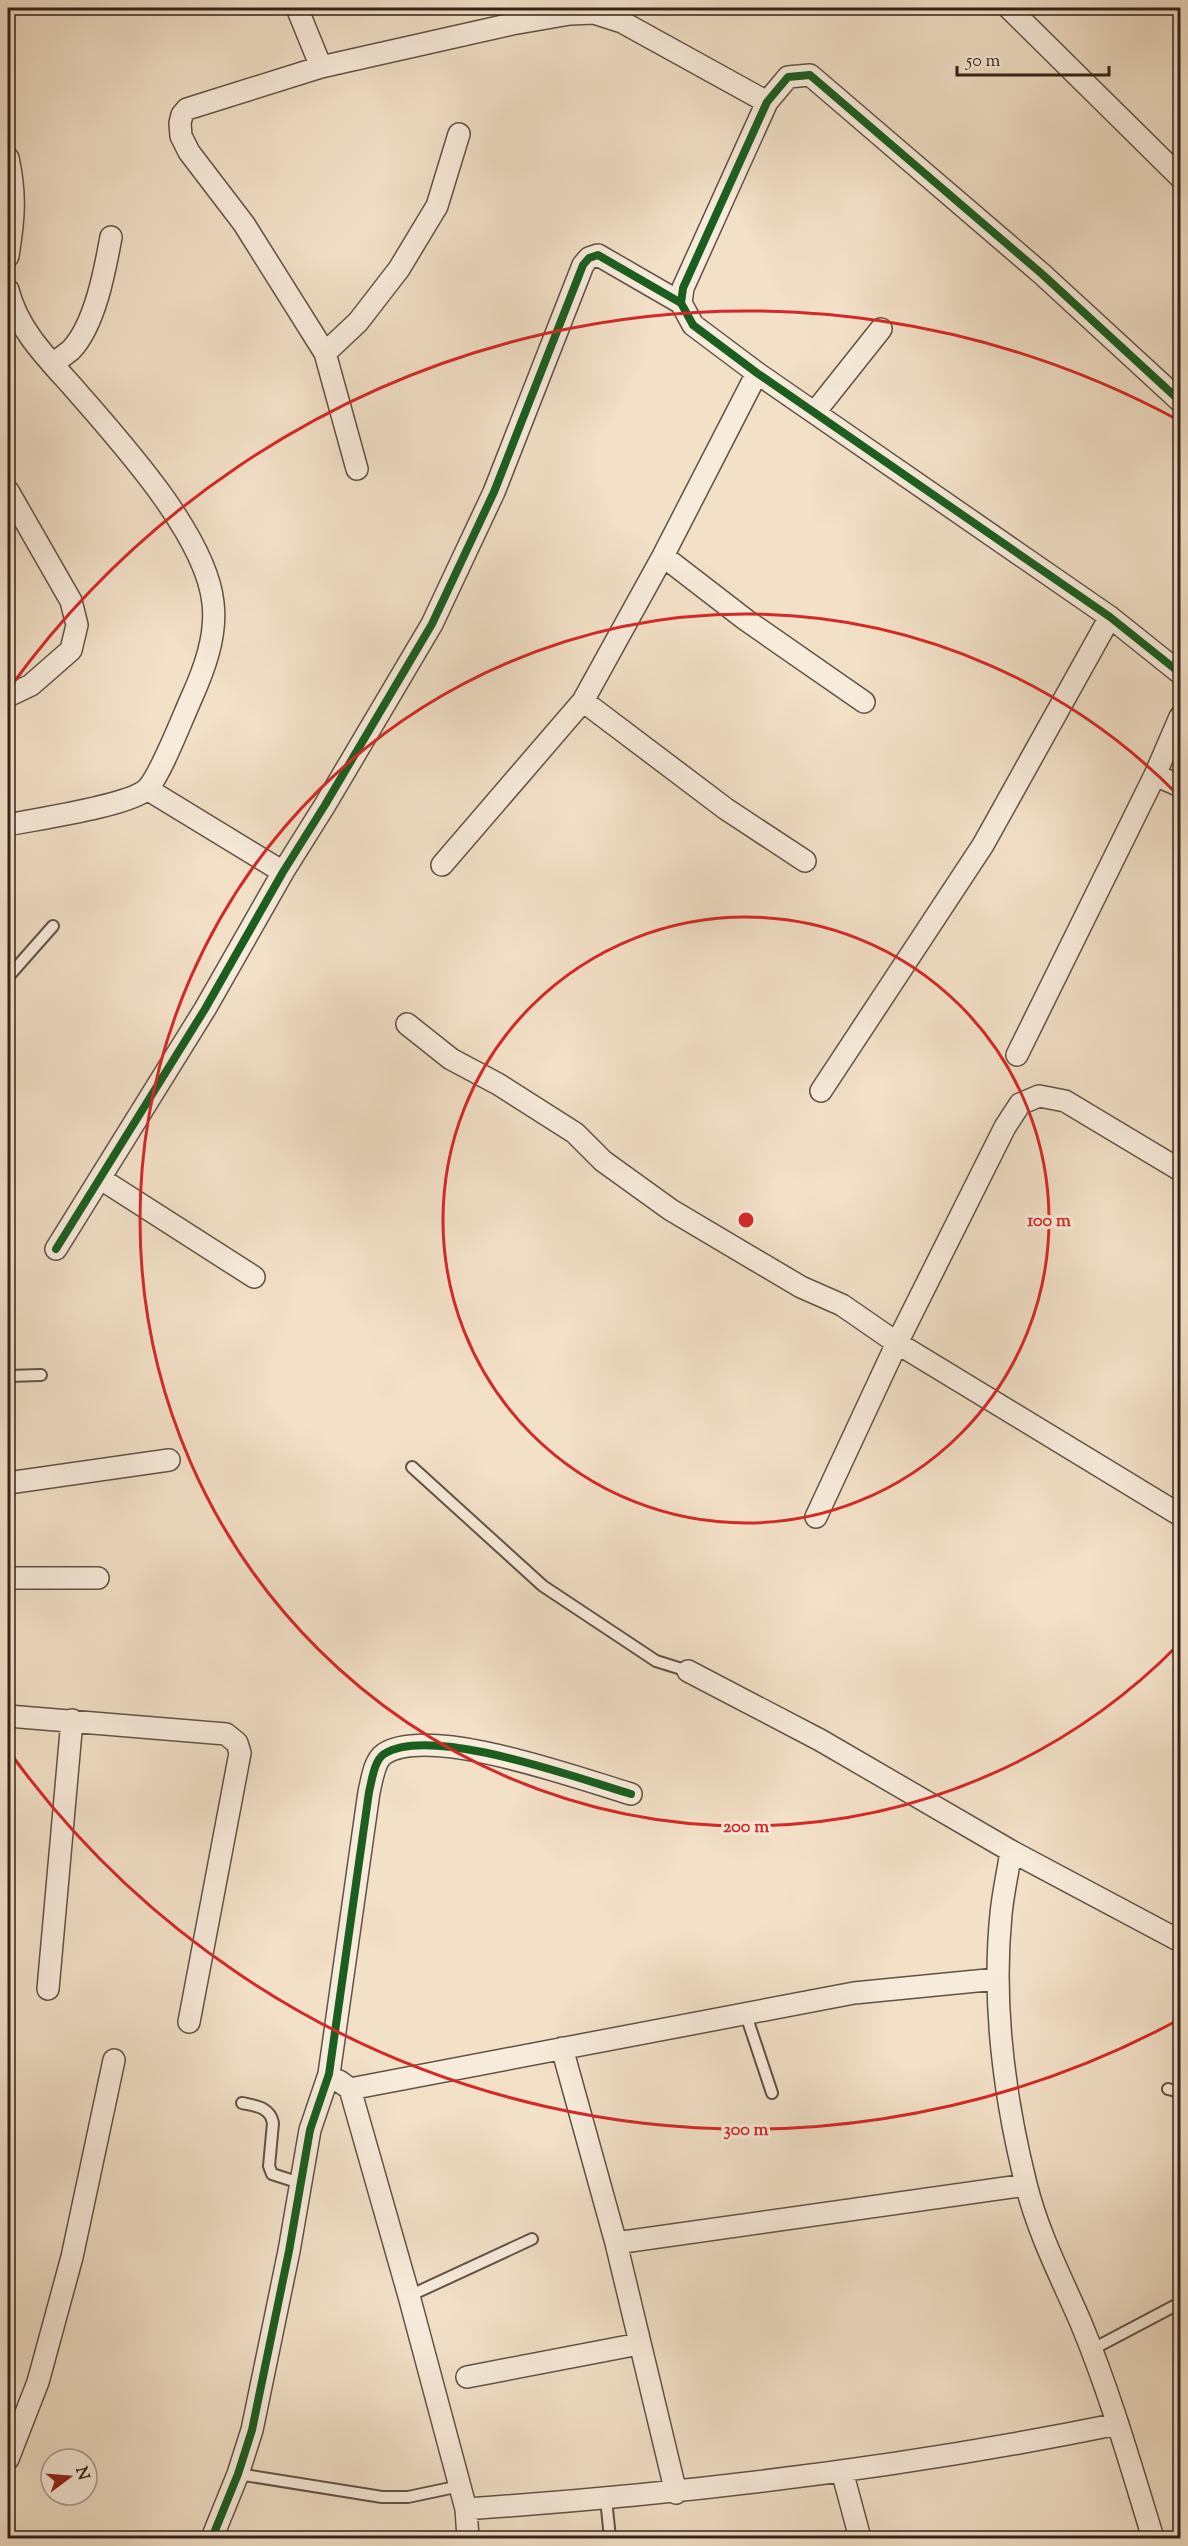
<svg xmlns="http://www.w3.org/2000/svg" width="1188" height="2546" font-family="'Sorts Mill Goudy',serif">
<rect width="100%" height="100%" fill="#f2e0c7"/>
<filter id="stains"><feTurbulence type="fractalNoise" baseFrequency=".00333" numOctaves="4"/><feColorMatrix values="0 0 0 0 .2 0 0 0 0 .09 0 0 0 0 .02 0 0 0 .5 -.17"/></filter>
<radialGradient id="worn" r=".72"><stop offset=".6" stop-color="#630" stop-opacity="0"/><stop offset="1" stop-color="#630" stop-opacity=".3"/></radialGradient>
<g fill="none" stroke-linecap="round" stroke-linejoin="round">
<!-- lane casing -->
<g stroke="#625245" stroke-width="14">
<path id="lane" d="M8 977 53 926
M8 1376 41 1375
M412 1467 543 1586 656 1661 688 1671
M746 2015 772 2093
M1168 2089 1180 2092
M242 2103C256 2106 270 2107 273 2123L269 2166 272 2174 300 2183
M409 2296 532 2239
M1091 2350 1180 2303
M238 2474 382 2497H408L460 2486
M606 2499 610 2538"/>
</g>
<!-- street casing -->
<g stroke="#625245" stroke-width="24">
<path id="street" d="M297 8 321 67
M1009 8 1180 177
M8 158C16 194 14 219 8 256
M8 290C18 329 45 356 72 386 118 439 206 534 213 603 217 636 204 670 191 699 182 719 160 776 147 789 129 806 36 819 8 825
M325 353 358 322 399 269 437 206 459 134
M52 364C58 360 65 355 71 350 95 325 105 270 111 237
M1180 401 1042 274 810 75 788 77 767 102 683 288 681 303 693 325 757 373 1110 617 1180 673
M815 412 881 329
M357 469 325 353 244 224 189 152 181 136 180 123 182 115 187 109 321 67 512 24 570 14 594 13 622 22 767 102
M8 491 71 601 77 625 71 650 31 685 8 696
M663 556 746 620 864 702
M583 701 726 809 805 861
M1155 775 1180 786
M147 789 283 872
M442 865 583 701 663 556 757 373
M407 1024 451 1059 498 1084 575 1133 603 1161 671 1210 801 1287 842 1305 897 1343 1180 1515
M1017 1055 1155 775 1180 717
M821 1091 983 845 1110 617
M101 1179 254 1277
M56 1249 205 1009 283 872 325 805 432 624 494 492 583 265 589 258 598 255 681 303
M8 1483 169 1460
M816 1517 897 1343 1005 1127 1020 1104 1039 1096 1065 1101 1180 1170
M8 1578H98
M688 1671 820 1740 1011 1851 1180 1941
M8 1716 226 1734 237 1743 240 1753 189 2022
M1011 1851C1008 1872 1003 1893 1001 1914 992 2005 1004 2096 1026 2184 1038 2233 1061 2277 1081 2323 1110 2393 1131 2466 1153 2538
M48 1989 72 1720
M562 2048 616 2243 676 2493
M339 2081 350 2089 409 2296 466 2509 468 2538
M350 2089 854 1993 997 1979
M616 2243 1026 2185
M467 2377 639 2344
M8 2459 38 2382 72 2257 114 2060
M842 2471 860 2538
M466 2509C685 2494 903 2468 1118 2424
M212 2538 238 2474 252 2430 289 2251 310 2130 329 2074 369 1792C372 1780 374 1761 384 1754 430 1724 580 1779 631 1794"/>
</g>
<!-- lane -->
<use href="#lane" stroke="#f7ebdb" stroke-width="10"/>
<!-- street -->
<use href="#street" stroke="#f7ebdb" stroke-width="21"/>
<!-- cycleway casing -->
<g stroke="#f7ebdb" stroke-width="11">
<path id="cycleway" d="M1180 401 1042 274 810 75 788 77 767 102 683 288 681 303 693 325 757 373 1110 617 1180 673
M56 1249 205 1009 283 872 325 805 432 624 494 492 583 265 589 258 598 255 681 303
M212 2538 238 2474 252 2430 289 2251 310 2130 329 2074 369 1792C372 1780 374 1761 384 1754 430 1724 580 1779 631 1794"/>
</g>
<!-- cycleway -->
<use href="#cycleway" stroke="#1b5e20" stroke-width="8"/>
</g>
<!-- distance rings -->
<g fill="none" stroke="#d62828" stroke-width="3">
<circle cx="746" cy="1220" r="303"/>
<path d="M1178 1645A606 606 0 1 1 1178 795"/>
<path d="M1180 2019A909 909 0 0 1 11 1754M11 686A909 909 0 0 1 1180 421"/>
</g>
<circle cx="746" cy="1220" r="9" fill="#d62828" stroke="#f7ebdb" stroke-width="3"/>
<g font-size="18" text-anchor="middle" font-weight="bold" fill="#d62828" stroke="#f7ebdb" stroke-width="6" stroke-linejoin="round" paint-order="stroke">
<text x="1049" y="1226">100 m</text>
<text x="746" y="1832">200 m</text>
<text x="746" y="2135">300 m</text>
</g>
<!-- margin -->
<rect width="1188" height="2546" fill="none" stroke="#f2e0c7" stroke-width="30"/>
<rect x="9" y="9" width="1170" height="2528" fill="none" stroke="#32221a" stroke-width="3"/>
<rect x="15" y="15" width="1158" height="2516" fill="none" stroke="#32221a" stroke-width="1.5"/>
<!-- north arrow -->
<g transform="translate(69 2477) rotate(74)"><circle r="28" fill="#f7ebdb" stroke="#a89b8e" stroke-width="1.5"/>
<path d="M0-4.5L10 22L0 15L-10 22Z" fill="#8f2418"/>
<text y="-9" font-size="16" font-weight="bold" text-anchor="middle" fill="#32221a">N</text>
</g>
<!-- scale -->
<path d="M957 66v9h152v-9" fill="none" stroke="#32221a" stroke-width="3"/>
<text x="966" y="66" font-size="18" fill="#32221a" stroke="#f7ebdb" stroke-width="4.5" paint-order="stroke">50 m</text>
<rect width="100%" height="100%" filter="url(#stains)"/>
<rect width="100%" height="100%" fill="url(#worn)"/>
</svg>
